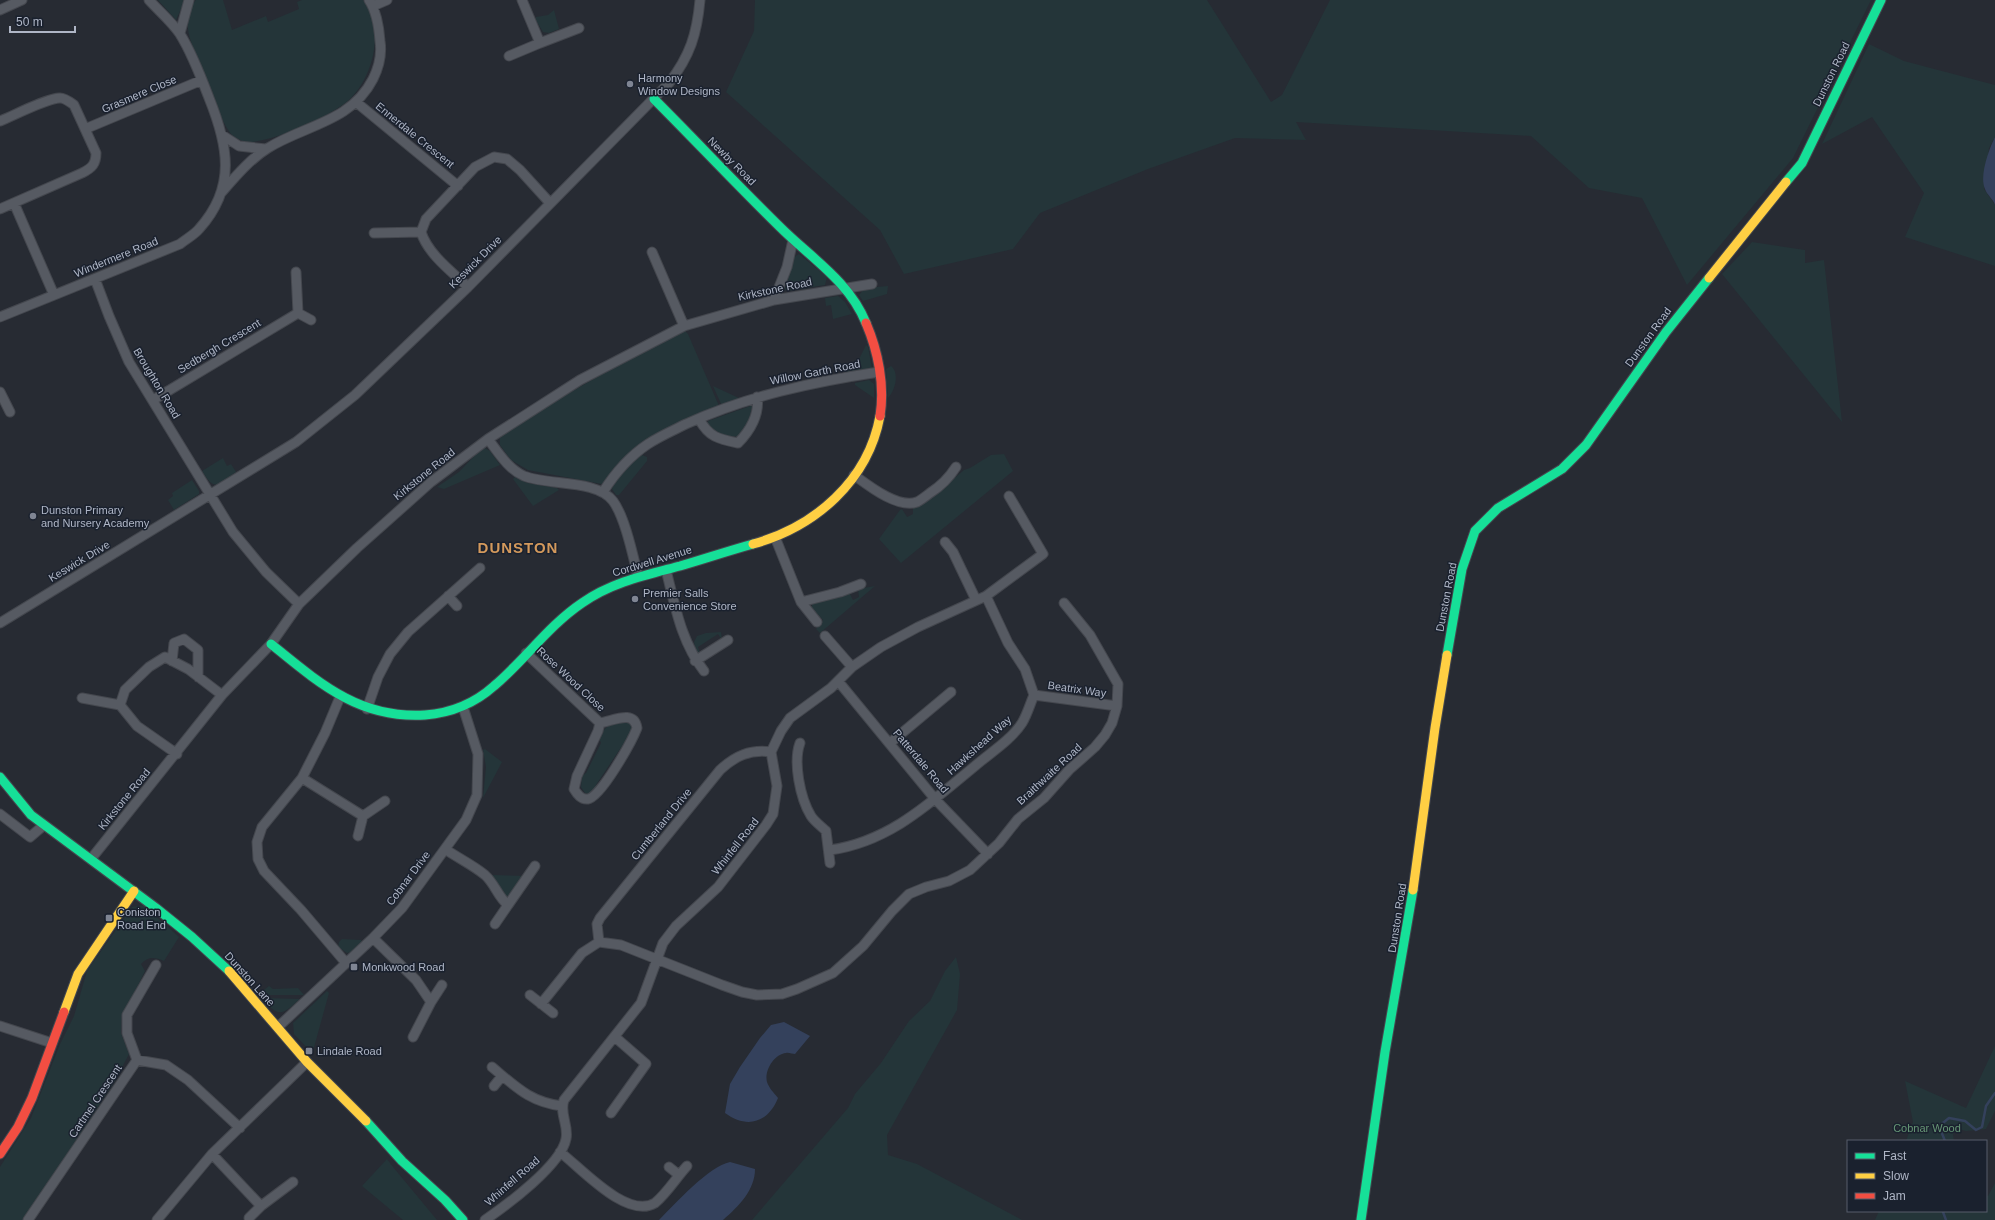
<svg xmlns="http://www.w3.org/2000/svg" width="1995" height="1220" font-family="Helvetica,sans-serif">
<rect width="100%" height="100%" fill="#272b33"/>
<!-- green -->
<path fill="#243539" d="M158 0H185L176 20Z
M196 0H223L232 30 266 16 268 22 299 9 297 2 302 0H363C385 29 374 76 349 100 330 117 271 143 247 142 243 142 236 138 233 136 221 125 207 79 199 62 191 42 179 18 196 0Z
M755 0H1207L1271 102 1282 95 1330 0H1871L1793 158 1687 285 1642 198 1589 188 1531 136 1296 122 1306 140 1235 138 1148 169 1040 213 1013 249 904 274 880 230 726 92 754 31Z
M554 10 559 29 549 33 543 32 535 19 536 17 548 15Z
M1869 44 1904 61 1995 85V137L1989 148 1984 189 1995 205V266L1905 237 1924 193 1872 117 1822 144Z
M1752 242 1805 250V263L1824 260 1842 422 1722 274Z
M799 254 827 277 825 285 788 291 785 290 784 286 794 257Z
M888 286 887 294 863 301 859 295 865 288Z
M838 296 845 302 852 314 833 319 831 305 826 306 825 298Z
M685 331 688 334 719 406 688 420 602 484 528 470 511 460 500 445V438L505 433C564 395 622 361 685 331Z
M866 345 868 347 872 368 844 373 858 361Z
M891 366C900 373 895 391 888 398L886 369Z
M869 380 874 384V398L855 385V383Z
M713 386 741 399 722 406Z
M753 405 748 422 740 436C729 438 714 433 708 425V421Z
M485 448 490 451 500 465 444 489 437 487 459 472 480 450Z
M1004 454 1013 471 901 563 879 539 900 510 902 509 907 517 913 514V507L926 502 964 470 970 468 991 455Z
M642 455 647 457V461L619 495H616L612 489C615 476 632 463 642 455Z
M223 458 227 466 231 464 236 472C218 484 215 493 202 471Z
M515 477 528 483 557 488 559 490 533 506 513 479Z
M192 480 199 491V494L174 510 168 500 173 496 172 493Z
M875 586 820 633 816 629 823 620 812 608V603L847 594H850L853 600 859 597 858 589Z
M721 632 722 640 718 634 698 647 700 653H696L694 642 697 636 706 633Z
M621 720 629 722 632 728 628 742 624 743 596 785 595 790 589 794 585 793 581 787 582 776 586 773 601 743 599 738C604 727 610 724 621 720Z
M485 749 502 762 483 798 486 767 483 750Z
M492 875 527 876 510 897 505 896Z
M143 905 179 937 164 961C155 957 148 956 141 964L145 971 122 1018 121 1033 129 1054 115 1081 24 1220H0V1167L31 1118 60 1044 74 1016 87 971 132 907Z
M342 939 361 940 362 941 351 952 347 953 338 947 339 942Z
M956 957 960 974 957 1010 887 1135 888 1155 917 1164 1022 1220H752L848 1108 855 1094 881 1063 909 1021 930 1001 945 971Z
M269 986 273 989 298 988 304 995H262L260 993Z
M327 991 329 993 313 1051 311 1052 294 1034 293 1023Z
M264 998 300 999C283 1014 279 1019 263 999Z
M1995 1046V1111L1986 1129 1966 1131 1956 1128 1953 1135 1954 1141H1906L1913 1122 1905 1081 1966 1108Z
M387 1159 393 1167 437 1220H403L362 1186Z
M1995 1183V1220H1875L1879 1211H1986V1196H1988Z"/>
<!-- water -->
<path fill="#34415c" d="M1995 137V205C1993 199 1987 195 1985 189 1979 176 1989 149 1995 137Z
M784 1022 810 1036 795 1054C793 1054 788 1052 786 1053 774 1054 764 1071 767 1082 769 1088 774 1093 778 1098 768 1123 747 1129 725 1113L730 1084 740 1067 760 1038 771 1025Z
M730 1162 755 1169C755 1190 739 1206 723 1220H659C675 1204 709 1166 730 1162Z"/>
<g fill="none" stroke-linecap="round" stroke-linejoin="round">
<!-- stream -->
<path stroke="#34415c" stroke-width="2.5" d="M1945 1141 1939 1126 1949 1118 1965 1121 1976 1130 1982 1127 1986 1106 1995 1093
M1944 1211 1943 1212 1946 1220"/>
<!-- street casing -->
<g stroke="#44474e" stroke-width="11">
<path id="street" d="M522 0 540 43 579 28
M373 6 387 0
M0 10 22 0
M180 33 189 0
M509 56 540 43
M356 102 458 186
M0 121C13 116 47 98 60 98 65 98 70 102 74 105L96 153C96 164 92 168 82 173L0 209
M85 129 202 80
M222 135 239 146 266 149
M221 193C235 177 250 159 268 148 305 125 351 122 373 79 379 67 382 54 380 41 379 27 377 12 369 0
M14 203 54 295
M374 233 421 232
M652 252 684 326
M296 272 298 313 311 320
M95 279 109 316 129 362 233 532 266 572 299 604
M468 287C451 271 428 254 421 232L426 219 475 167 494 157 507 159 520 170 550 203
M774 300 787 267 793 240
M0 317 180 244C186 239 194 235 199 229 237 187 228 145 209 98 201 77 192 53 180 34 172 22 159 11 149 0
M0 392 10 412
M153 400 298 313
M699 419C709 437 718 439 738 443 750 431 760 414 757 397
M488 439C498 452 508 469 524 476 549 486 596 479 613 501 625 517 633 556 638 576
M854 475C869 486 898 509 917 502 921 500 926 496 930 493 941 486 949 478 956 467
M603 492C615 473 630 456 648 444 660 436 674 430 686 424 748 396 812 382 879 372
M775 537 801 602 817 622
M945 542 953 552 976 600
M666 570C675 605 681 642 704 671
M448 596 457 606
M801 602 840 592 861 584
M0 623 296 442 355 395 468 287 669 83C690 56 697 34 700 0
M825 636 852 667
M526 653 600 723 598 731 577 776 574 789C577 794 581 800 588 799 601 797 632 741 637 728 634 709 613 721 600 723
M172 661 174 643 184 639 198 650V677
M695 661 728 640
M838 681 935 799 988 854
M1034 695 1117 706
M340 697 325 733 302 778 262 827 257 842 258 859 264 871 301 910 346 963
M82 698 120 705
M367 709 378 677 390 654 408 632 480 568
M800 743C793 762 800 798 811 816 814 821 821 826 826 831L830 863
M890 743 951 692
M177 754 137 726 120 705 125 690 149 667 165 657 188 669 222 695
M302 778 363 816 385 801
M0 814 30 837 44 825
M358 836 363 816
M445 849C458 858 473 865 485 875 495 884 498 897 508 905L495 924
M830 850C889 842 930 803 975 766 990 753 1011 740 1022 723 1027 715 1030 704 1034 695L1025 669 1008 643 986 596
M91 859 222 695 271 644 299 604 357 548 431 482 488 439 580 380 684 326 774 300 872 284
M508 905 535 866
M373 938 416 980 431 1002 413 1037
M599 942 597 924 600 918 720 770C735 756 750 749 771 752
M530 995 553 1013
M431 1002 442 985
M541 1004 582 953 599 942 621 945 722 985 742 992 757 995 782 994 797 989 833 973 863 946 892 911 909 894 926 887 949 881 970 870 999 843 1018 819 1044 798 1069 770 1095 747 1105 735 1112 723 1117 706 1118 684 1090 635 1064 603
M0 1026 52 1043
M278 1027 373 938 402 908 466 820 477 795 478 754 463 707
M137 1060 127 1033V1015L156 965
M492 1067C516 1087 530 1102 562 1106
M494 1086 502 1076
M611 1113 646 1064 615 1037
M560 1152C581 1168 627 1220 655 1203 667 1193 676 1178 687 1166
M212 1154 261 1206
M669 1167 679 1175
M249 1218 261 1206 293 1182
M28 1220 137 1060 166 1065 188 1080 240 1128
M157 1220 212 1154 307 1062
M485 1220C507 1205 561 1165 566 1139 569 1125 559 1114 564 1100L641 1003 663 943 676 926 718 887 766 825 773 814 777 786 771 752 781 731 790 718 831 688 852 667 881 647 918 627 986 596 1043 554 1009 496"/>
</g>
<!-- fast casing -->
<g stroke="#44474e" stroke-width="11">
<path id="fast" d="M654 99C696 141 737 185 780 227 811 258 849 281 866 323
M1786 182 1802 163 1881 0
M271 644C319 683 359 719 425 715 451 713 475 703 494 686 525 660 548 626 582 603 612 582 646 575 680 566 704 559 728 551 753 544
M1447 655 1462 569 1475 531 1498 508 1562 469 1586 445 1666 332 1709 278
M0 777 31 815 156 908 192 937 229 971
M366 1121 402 1161 445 1200 463 1220
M1361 1220 1385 1052 1413 890"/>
</g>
<!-- slow casing -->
<g stroke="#44474e" stroke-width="11">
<path id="slow" d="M1709 278 1786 182
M753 544C815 527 868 481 880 416
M1413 890 1435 728 1447 655
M229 971 307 1062 366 1121
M64 1012 78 974 134 891"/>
</g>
<!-- jam casing -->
<g stroke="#44474e" stroke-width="11">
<path id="jam" d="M866 323C878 351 885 385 880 416
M0 1154 18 1127 32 1098 64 1012"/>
</g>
<!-- street -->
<use href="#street" stroke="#565a62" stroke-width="9"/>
<!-- fast -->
<use href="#fast" stroke="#16e098" stroke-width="9"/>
<!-- slow -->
<use href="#slow" stroke="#ffcf43" stroke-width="9"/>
<!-- jam -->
<use href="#jam" stroke="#f24e42" stroke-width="9"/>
</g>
<!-- markers -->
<g fill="#7f8593" stroke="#1a212e" stroke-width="1.5">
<circle cx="630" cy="84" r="4"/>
<circle cx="33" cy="516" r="4"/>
<circle cx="635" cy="599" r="4"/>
<rect x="105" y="914" width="8" height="8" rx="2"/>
<rect x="350" y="963" width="8" height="8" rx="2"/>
<rect x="305" y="1047" width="8" height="8" rx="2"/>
</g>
<g text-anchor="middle" stroke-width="3" stroke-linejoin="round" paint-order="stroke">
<!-- street labels -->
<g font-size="11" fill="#afb6c6" stroke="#1a212e">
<text transform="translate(1831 74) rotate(-64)" y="4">Dunston Road</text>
<text transform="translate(139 94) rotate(-23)" y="4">Grasmere Close</text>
<text transform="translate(415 135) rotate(39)" y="4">Ennerdale Crescent</text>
<text transform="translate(732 161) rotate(45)" y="4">Newby Road</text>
<text transform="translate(116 257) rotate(-22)" y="4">Windermere Road</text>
<text transform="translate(475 262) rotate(-45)" y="4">Keswick Drive</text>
<text transform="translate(775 289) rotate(-12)" y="4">Kirkstone Road</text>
<text transform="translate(1648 337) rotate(-54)" y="4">Dunston Road</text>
<text transform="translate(219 346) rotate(-31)" y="4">Sedbergh Crescent</text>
<text transform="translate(815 372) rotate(-11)" y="4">Willow Garth Road</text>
<text transform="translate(157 383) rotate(59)" y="4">Broughton Road</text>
<text transform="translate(424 474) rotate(-39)" y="4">Kirkstone Road</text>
<text transform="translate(79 561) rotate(-31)" y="4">Keswick Drive</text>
<text transform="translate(652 561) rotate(-17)" y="4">Cordwell Avenue</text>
<text transform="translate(1446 597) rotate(-79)" y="4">Dunston Road</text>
<text transform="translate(571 679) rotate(43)" y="4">Rose Wood Close</text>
<text transform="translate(1077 689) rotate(8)" y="4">Beatrix Way</text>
<text transform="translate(979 745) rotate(-42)" y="4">Hawkshead Way</text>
<text transform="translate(921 761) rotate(50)" y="4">Patterdale Road</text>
<text transform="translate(1049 774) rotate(-43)" y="4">Braithwaite Road</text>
<text transform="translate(124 799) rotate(-51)" y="4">Kirkstone Road</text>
<text transform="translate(661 824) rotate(-51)" y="4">Cumberland Drive</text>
<text transform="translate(735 846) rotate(-52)" y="4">Whinfell Road</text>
<text transform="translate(408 878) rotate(-53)" y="4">Cobnar Drive</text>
<text transform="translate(1397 918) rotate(-81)" y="4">Dunston Road</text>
<text transform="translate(250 979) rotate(48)" y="4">Dunston Lane</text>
<text transform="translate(95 1101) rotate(-56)" y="4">Cartmel Crescent</text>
<text transform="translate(512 1181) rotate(-41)" y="4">Whinfell Road</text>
</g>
<!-- poi labels -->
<g font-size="11" fill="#afb6c6" stroke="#1a212e" text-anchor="start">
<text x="638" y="82">Harmony<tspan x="638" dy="13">Window Designs</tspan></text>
<text x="41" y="514">Dunston Primary<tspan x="41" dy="13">and Nursery Academy</tspan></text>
<text x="643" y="597">Premier Salls<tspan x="643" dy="13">Convenience Store</tspan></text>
<text x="117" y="916">Coniston<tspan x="117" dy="13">Road End</tspan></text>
<text x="362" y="971">Monkwood Road</text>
<text x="317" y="1055">Lindale Road</text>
</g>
<!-- park labels -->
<g font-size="11" fill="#669675" stroke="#1a212e">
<text x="1927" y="1132">Cobnar Wood</text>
</g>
<!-- district labels -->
<g font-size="15" font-weight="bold" letter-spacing="1" fill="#d3995c" stroke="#1a212e">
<text x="518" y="553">DUNSTON</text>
</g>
</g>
<!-- legend -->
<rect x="1847" y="1140" width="140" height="72" fill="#1a212e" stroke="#565d6b"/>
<rect x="1855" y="1153" width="20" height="6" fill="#16e098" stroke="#565d6b"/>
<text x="1883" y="1160" font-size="12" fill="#afb6c6">Fast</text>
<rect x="1855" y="1173" width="20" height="6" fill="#ffcf43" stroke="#565d6b"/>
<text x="1883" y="1180" font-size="12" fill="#afb6c6">Slow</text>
<rect x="1855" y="1193" width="20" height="6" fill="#f24e42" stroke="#565d6b"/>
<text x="1883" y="1200" font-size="12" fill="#afb6c6">Jam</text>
<!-- scale -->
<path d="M10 26v6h65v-6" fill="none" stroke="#afb6c6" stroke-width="2"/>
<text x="16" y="26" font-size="12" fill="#afb6c6" stroke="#1a212e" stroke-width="3" paint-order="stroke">50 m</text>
</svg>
